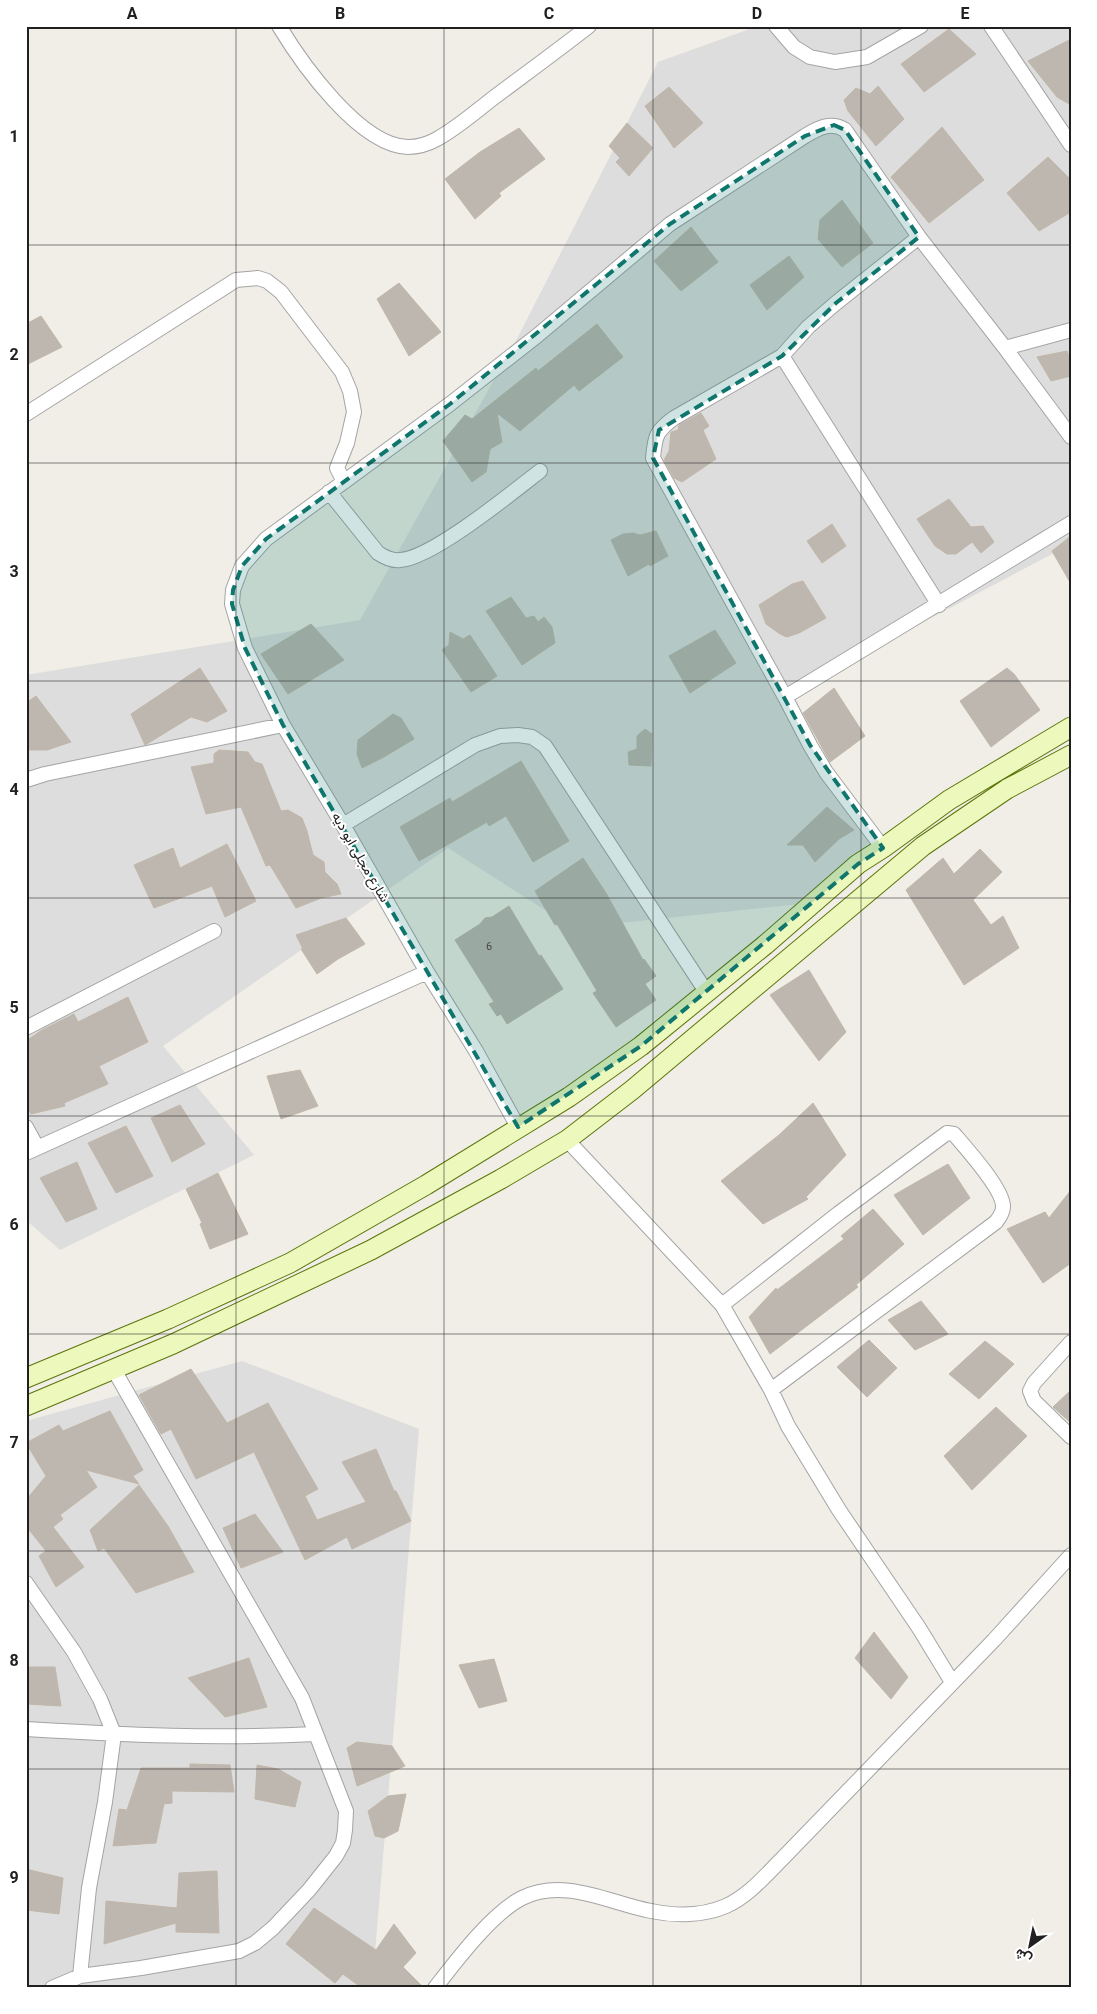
<svg xmlns="http://www.w3.org/2000/svg" width="1097" height="2014" font-family="Roboto,Vazirmatn,sans-serif">
<rect width="100%" height="100%" fill="#f0eee6"/>
<!-- residential -->
<path fill="#dedddd" d="M758 26H1071V544L782 697 881 849 829 901 573 928 448 848 163 1046 254 1155 60 1250 26 1220V675L360 620 520 333 658 62Z
M242 1361 419 1429 372 1988H26V1421Z"/>
<!-- building -->
<path fill="#bdb7b0" stroke="#c1b7a9" d="M949 29 976 54 924 92 901 64Z
M1071 39V105L1057 97 1028 61Z
M878 86 904 119 876 146 848 111 844 100 856 88 870 94Z
M669 87 703 123 674 148 645 106Z
M627 123 653 148 629 176 616 162 620 158 609 146Z
M942 127 984 180 929 223 891 177Z
M519 128 545 159 499 193 501 196 475 219 445 179 480 152Z
M1048 157 1071 180V212L1039 231 1007 193Z
M842 200 873 243 842 267 818 239 820 220Z
M691 227 718 262 681 291 654 261Z
M789 256 804 277 767 310 750 285Z
M399 283 441 332 409 356 377 299Z
M41 316 62 347 26 365V324Z
M597 324 623 357 579 391 574 385 520 431 497 413 502 442 490 449 486 472 472 482 443 441 465 415 472 419 536 368 538 371Z
M1067 351 1071 362V376L1051 381 1037 357Z
M701 413 709 426 703 430 716 459 682 482 674 478 664 460 669 451 671 432 678 430 679 425Z
M949 499 971 527 983 526 994 542 981 553 972 542 956 554H947L935 546 917 519Z
M832 524 846 546 822 563 807 541Z
M656 531 668 556 650 566 649 564 628 576 611 540 623 534 633 533 640 535Z
M1071 536V584L1052 551Z
M803 581 826 618 799 633 787 637 780 634 766 624 759 605 792 584Z
M511 597 526 618 534 616 538 622 544 617 552 627 555 643 522 665 486 611Z
M311 624 344 660 288 694 261 654Z
M715 630 736 663 690 693 669 656Z
M450 632 463 639 470 635 497 676 471 692 442 650 449 645Z
M200 668 227 711 207 722 191 717 145 745 131 714Z
M1007 668 1014 674 1040 710 991 747 960 701Z
M834 688 865 736 830 762 803 713Z
M36 696 71 742 47 750H26V703Z
M393 714 401 718 414 739 382 758 362 768 357 754 358 740Z
M645 729 652 734 651 766 629 765 628 752 637 749V736Z
M219 750 248 752 255 762 262 764 281 811 288 810 302 818 307 831 313 855 324 862 325 872 337 884 341 894 321 898 296 908 270 865 266 866 241 807 206 814 191 767 214 763V754Z
M521 761 569 841 533 862 506 816 489 826 487 822 419 861 400 827 450 798 452 802Z
M827 807 854 830 839 839 815 862 803 845H787Z
M227 844 256 901 225 917 212 886 154 908 134 865 173 848 180 868Z
M980 849 1002 872 973 900 991 925 1003 916 1019 948 964 985 906 890 943 858 954 874Z
M583 858 606 893 643 960 644 959 656 976 645 984 656 1000 616 1027 593 993 597 991 557 924 555 925 535 891Z
M509 906 539 956 541 955 563 989 507 1024 501 1014 497 1016 489 1004 494 1002 455 940 480 924 485 918 492 917Z
M346 918 365 944 338 959 317 974 301 949H303L296 935Z
M809 970 846 1032 819 1061 770 995Z
M128 997 148 1042 99 1066 108 1084 64 1103 65 1106 31 1114 26 1106V1041L42 1030 74 1014 78 1022Z
M300 1070 318 1106 281 1119 267 1076Z
M813 1103 846 1155 806 1197 808 1199 763 1224 721 1181 779 1135Z
M180 1105 205 1144 172 1162 151 1118Z
M126 1126 153 1176 116 1193 88 1143Z
M77 1162 97 1209 66 1222 40 1178Z
M948 1164 970 1198 923 1235 894 1195Z
M218 1173 248 1234 210 1249 200 1224 202 1223 186 1189Z
M1071 1190V1263L1043 1283 1007 1229 1045 1212 1049 1218Z
M873 1209 904 1244 856 1285 858 1287 770 1354 749 1317 776 1288 777 1290 844 1239 841 1236Z
M921 1301 948 1334 915 1350 888 1320Z
M869 1340 897 1368 867 1397 837 1367Z
M985 1341 1014 1364 979 1399 949 1374Z
M191 1369 227 1423 268 1403 318 1489 305 1496 317 1520 366 1502 342 1462 376 1449 394 1491H396L411 1521 352 1549 347 1537 305 1560 254 1452 196 1479 171 1429 161 1434 139 1395Z
M1071 1390V1423L1053 1407Z
M996 1407 1027 1436 972 1490 944 1456Z
M110 1411 143 1470 133 1476 139 1484 86 1470 97 1487 60 1515 63 1519 53 1527 84 1567 56 1587 39 1556 46 1551 26 1526V1500L46 1476 26 1443 59 1425 63 1431Z
M139 1485 168 1526 194 1572 136 1593 104 1548 98 1551 90 1530Z
M255 1514 283 1552 241 1568 223 1528Z
M874 1632 908 1677 891 1699 855 1658Z
M249 1658 267 1707 225 1717 188 1678Z
M494 1659 507 1701 479 1708 459 1665Z
M26 1667H55L61 1706 27 1704Z
M357 1742 392 1746 405 1766 357 1786 347 1748Z
M190 1764 230 1765 234 1792 172 1791V1803L164 1804 156 1843 113 1846 119 1809 127 1810 141 1768H190Z
M257 1765 278 1769 301 1782 295 1807 255 1799Z
M406 1794 398 1831 384 1838 375 1836 368 1811 388 1796Z
M26 1869 63 1878 59 1914 26 1910Z
M217 1871 219 1933 176 1932V1923L104 1944 106 1901 177 1908 179 1873Z
M314 1908 376 1950 394 1924 416 1953 403 1967 424 1988H362L343 1974 335 1983 286 1944Z"/>
<g fill="none" stroke-linecap="round" stroke-linejoin="round">
<!-- street casing -->
<g stroke="#a4a4a4" stroke-width="16">
<path id="street" d="M279 26C302 64 360 146 408 147 418 147 428 144 437 139 457 128 474 113 492 99 524 75 557 51 589 26
M776 26 794 47 810 57 835 62 867 57 921 26
M991 26 1071 145
M1005 348 1071 330
M782 356 939 605
M26 414 236 280 258 278 267 281 281 292 342 372 350 391 354 412 347 443 337 468 344 482
M329 492 378 553C384 557 392 561 400 560 431 559 513 492 540 471
M785 697 1071 523
M26 780 45 774 283 725
M343 825 475 745 500 736 518 735 532 737 545 746 707 993
M883 848 826 772 810 745 785 697 653 458C655 436 656 431 674 418L782 356 808 327 836 303 919 237
M26 1028 214 931
M26 1127 37 1147
M518 1127 476 1051 427 972 343 825 283 725 245 648 232 604 233 590 242 566 266 539 450 404 538 335 670 224 805 136C818 128 831 121 845 130L919 237 1005 348 1071 437
M567 1140 722 1305 771 1390 788 1426 839 1510 919 1628 952 1682
M26 1153 427 972
M722 1305 839 1213 947 1133 954 1134C966 1148 1004 1190 1003 1207 1003 1213 999 1218 996 1222L771 1390
M1071 1342 1034 1383 1030 1391 1034 1401 1071 1437
M26 1583 74 1652 100 1699 114 1734 105 1802 89 1888 80 1976
M26 1729C123 1735 220 1739 316 1734
M52 1988 80 1976 141 1968 239 1951 255 1943 273 1928 309 1890 336 1856 343 1843 345 1830 346 1811 302 1698 114 1370
M435 1988C456 1961 492 1913 522 1898 564 1877 609 1903 651 1911 675 1916 703 1916 726 1906 748 1896 764 1877 781 1860L994 1640 1071 1555"/>
</g>
<!-- secondary casing -->
<g stroke="#5c7509" stroke-width="21">
<path id="secondary" d="M26 1378 168 1319 290 1263 426 1185 569 1097 641 1046 765 945 858 864 883 848 949 800 1071 727
M26 1406 173 1344 371 1250 501 1179 567 1140 632 1090 923 846 1007 789 1071 755"/>
</g>
<!-- street -->
<use href="#street" stroke="#fff" stroke-width="14"/>
<!-- secondary -->
<use href="#secondary" stroke="#edf8bd" stroke-width="19"/>
</g>
<!-- marked area -->
<path fill="#0f766e" fill-opacity="0.2" stroke="#0f766e" stroke-width="4" stroke-dasharray="10 6" stroke-linejoin="round" d="M834 125 845 130 919 237 836 303 782 356 659 430 653 458 810 745 883 848 858 864 641 1046 518 1127 283 725 245 648 232 604 233 590 242 566 266 539 450 404 670 224 805 136Z"/>
<!-- grid -->
<path fill="none" stroke="#202020" stroke-width="1" stroke-opacity="0.55" d="M236 26V1988M444 26V1988M653 26V1988M861 26V1988M26 245H1071M26 463H1071M26 681H1071M26 898H1071M26 1116H1071M26 1334H1071M26 1551H1071M26 1769H1071"/>
<g text-anchor="middle" stroke-width="4" stroke-linejoin="round" paint-order="stroke">
<!-- number labels -->
<g font-size="11" fill="#474644">
<text x="489" y="950">6</text>
</g>
<!-- street labels -->
<g font-size="14" fill="#202020" stroke="#fff">
<text transform="translate(361 857) rotate(60)" y="5">شارع مجلى ابو ديه</text>
</g>
</g>
<!-- border -->
<rect width="1097" height="2014" fill="none" stroke="#ffffff" stroke-width="55"/>
<!-- north arrow -->
<g transform="translate(1030 1946) rotate(213)" stroke="#ffffff" stroke-width="4" paint-order="stroke">
<path d="M0-4L9 19L0 12L-9 19Z" fill="#202020"/>
<text y="-8" font-size="14" font-weight="bold" text-anchor="middle" fill="#202020">ش</text>
</g>
<rect x="28" y="28" width="1042" height="1958" fill="none" stroke="#202020" stroke-width="2"/>
<g font-size="16" text-anchor="middle" font-weight="bold" fill="#202020">
<text x="132" y="19">A</text>
<text x="340" y="19">B</text>
<text x="549" y="19">C</text>
<text x="757" y="19">D</text>
<text x="965" y="19">E</text>
<text x="14" y="142">1</text>
<text x="14" y="360">2</text>
<text x="14" y="577">3</text>
<text x="14" y="795">4</text>
<text x="14" y="1013">5</text>
<text x="14" y="1230">6</text>
<text x="14" y="1448">7</text>
<text x="14" y="1666">8</text>
<text x="14" y="1883">9</text>
</g>
</svg>
